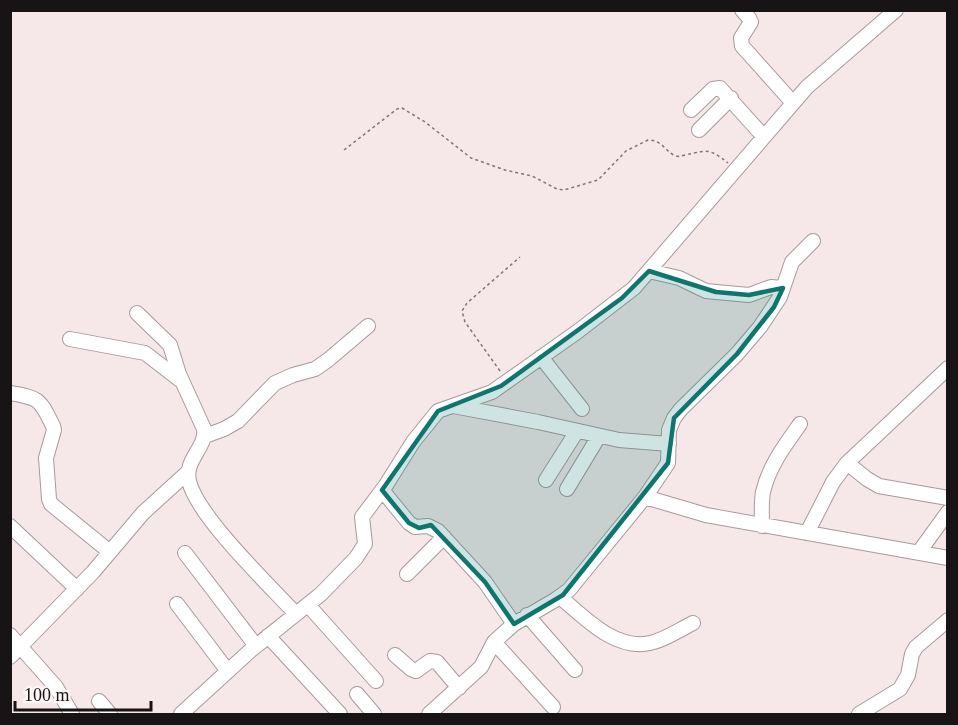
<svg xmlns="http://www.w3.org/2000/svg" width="958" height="725" font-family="'Times New Roman',serif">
<rect width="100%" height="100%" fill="#f6e7e8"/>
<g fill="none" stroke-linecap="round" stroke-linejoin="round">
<!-- minor casing -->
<g stroke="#a89a9b" stroke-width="16">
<path id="minor" d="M742 10 749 18 751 22 741 38 742 46 793 103
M691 110 713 89 720 88 764 137
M699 130 731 98
M649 271 679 278 706 291 716 292 749 295 771 287 783 288
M137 313 170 345 179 374 204 429C207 447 184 460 189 481 197 516 269 585 296 614
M70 339 145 353 180 380
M541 357 582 409
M10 393C41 398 40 400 53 426L54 430 46 458 49 499 51 504 110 552
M453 406 538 422 619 440 669 444
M205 436 224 429 238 421 275 383 293 375 315 369 328 360 368 326
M847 463 867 479 879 486 948 498
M546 480 577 431
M567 489 599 436
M382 490 409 523 415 527 428 526 438 531 485 582 514 624
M645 497 668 463 669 430 674 418 681 409 737 354 760 327 780 297 792 262 813 241
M10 526 77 589
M762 526C762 514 761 503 763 492 769 466 785 445 800 424
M807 533 833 482 847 463 948 368
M919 552 948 512
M185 553 256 646
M407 574 444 537
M560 597C584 617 615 651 650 643 665 640 679 630 693 623
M177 604 227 670
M308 605 376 681
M527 615 575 670
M10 635 56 687 72 714
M268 636 340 714
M494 642 553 707
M395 655 411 669 416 671 430 661 437 662 459 688
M10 657 93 572 143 513 188 472
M357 694 374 714
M99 701 110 714
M181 714 251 650 321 594 356 558 365 544 362 517 386 485 413 442 438 411 492 392 577 332 634 288 807 87 896 10
M429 714 481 667 494 642 514 624 555 600 569 590 645 497 706 515 948 558
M859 714 900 689 908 675 912 654 916 647 948 620"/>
</g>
<!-- path -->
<path stroke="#807677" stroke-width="1.5" stroke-dasharray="3 3" stroke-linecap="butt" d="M344 150 397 109 402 108 425 122 471 158 505 170 532 176 557 189 564 190 598 180 626 151 648 140C663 140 665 152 676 156 679 157 681 156 685 155 708 150 709 148 728 163
M500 371 465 322 462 311 467 303 520 257"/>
<!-- minor -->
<use href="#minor" stroke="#fff" stroke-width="14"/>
</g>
<!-- marked area -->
<path fill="#0f766e" fill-opacity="0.2" stroke="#0f766e" stroke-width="4.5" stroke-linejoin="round" d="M649 271 716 292 749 295 783 288 774 307 737 354 674 418 668 463 563 595 514 624 485 582 431 525 419 528 409 523 382 490 438 411 501 386 622 298Z"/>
<!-- border -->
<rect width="958" height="725" fill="none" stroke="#181314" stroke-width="24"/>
<!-- scale -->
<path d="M15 701v9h136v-9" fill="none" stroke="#181314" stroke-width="3"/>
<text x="24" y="701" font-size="18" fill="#181314" stroke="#fdf7f7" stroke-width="4.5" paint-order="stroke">100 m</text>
</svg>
